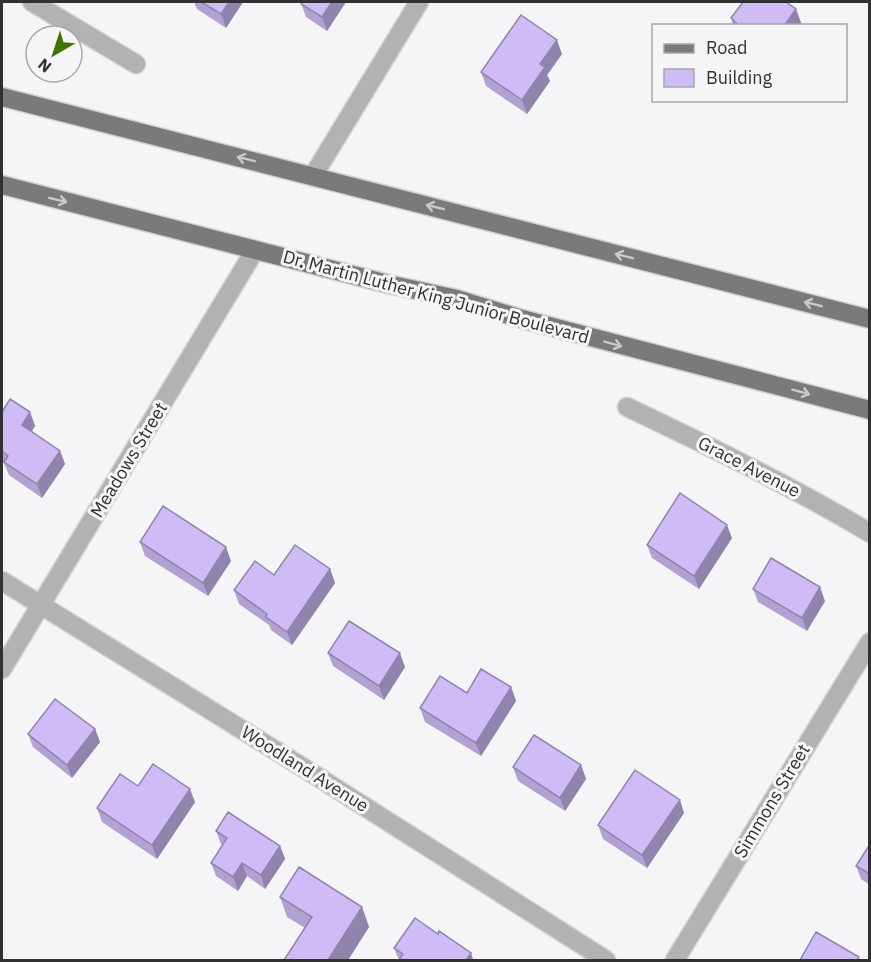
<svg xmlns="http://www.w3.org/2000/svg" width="871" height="962" font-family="'IBM Plex Sans',sans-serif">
<rect width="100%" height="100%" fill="#f5f4f7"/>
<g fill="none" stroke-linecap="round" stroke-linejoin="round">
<!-- minor casing -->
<g stroke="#d2d1d4" stroke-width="21">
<path id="minor" d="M32 2 136 64
M313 176 419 2
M627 407C709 446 791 486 870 533
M2 581 307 770 606 960
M2 669 255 250"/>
</g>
<!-- tertiary casing -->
<g stroke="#d2d1d4" stroke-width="21">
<path id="tertiary" d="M675 960 870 642"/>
</g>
<!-- primary casing -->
<g stroke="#d2d1d4" stroke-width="21">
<path id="primary" d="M2 97 870 319
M2 185 388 284 457 299 522 319 870 410"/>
</g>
<!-- minor -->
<use href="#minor" stroke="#b1b2b1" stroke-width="18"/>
<!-- tertiary -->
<use href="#tertiary" stroke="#b1b2b1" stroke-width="18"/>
<!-- primary -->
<use href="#primary" stroke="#797b79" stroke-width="18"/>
</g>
<!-- wall -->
<path fill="#b2a2d4" d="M194 2H243L226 28 197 9Z
M299 2H346L327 31 306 17 301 3Z
M796 9 801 23 799 26H733L731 18Z
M562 54 547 75 550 81 527 114 486 86 481 72Z
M2 412H30L35 426 32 431 60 451 65 464 42 498 9 475 4 463 2 461Z
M732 538 699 589 652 558 647 545Z
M140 542 231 561 208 596 145 556Z
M330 569 335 583 292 645 271 630 269 625 239 604 234 590 274 575Z
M753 589 825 601 807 631 758 602Z
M328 653 405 667 384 700 333 666Z
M511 687 516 701 481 756 425 722 420 708 467 693Z
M95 729 100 742 72 778 33 747 28 734Z
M581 765 586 779 565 811 518 781 513 767Z
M195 802 157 859 102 822 97 808Z
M684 813 647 868 603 839 598 825Z
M216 831 280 846 285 859 265 889 247 876 238 891 216 876 211 863 222 845 221 844Z
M870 844V885L861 879 856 866Z
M280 897 362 907 369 927 348 960H284L305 928 287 917Z
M394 948 471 953 473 960H399Z"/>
<!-- shaded-wall -->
<path fill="#9184ac" d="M229 2H243L226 28 221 14Z
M332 2H346L327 31 322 17Z
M796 9 801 23 799 26H784Z
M557 40 562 54 547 75 550 81 527 114 522 100 540 64Z
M30 412 35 426 27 438 22 425Z
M60 451 65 464 42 498 37 484Z
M727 525 732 538 699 589 694 576Z
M226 547 231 561 208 596 203 583Z
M330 569 335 583 292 645 287 632Z
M820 587 825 601 807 631 802 618Z
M400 653 405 667 384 700 379 686Z
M511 687 516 701 481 756 476 743Z
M95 729 100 742 72 778 67 765Z
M581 765 586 779 565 811 560 798Z
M190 789 195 802 157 859 152 845Z
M680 800 684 813 647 868 642 855Z
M280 846 285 859 265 889 261 875Z
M242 863 247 876 238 891 233 877Z
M362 907 369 927 348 960H328Z
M471 953 473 960H466Z"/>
<!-- building -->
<path fill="#cfbcf6" stroke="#9184ac" stroke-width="1.5" d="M201 2H229L221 14Z
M302 2H332L322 17 301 4Z
M743 2H786L796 9 784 26H740L731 18Z
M521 15 557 40 540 64 545 67 522 100 481 72Z
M10 399 30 412 22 425 60 451 37 484 4 462 8 456 2 451V412Z
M680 493 727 525 694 576 647 545Z
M163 506 226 547 203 583 140 542Z
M295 545 330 569 287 632 266 617 267 614 234 590 255 561 274 575Z
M771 558 820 587 802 618 753 589Z
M349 621 400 653 379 686 328 653Z
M481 669 511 687 476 743 420 708 440 676 467 693Z
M55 699 95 729 67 765 28 734Z
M534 735 581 765 560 798 513 767Z
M153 764 190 789 152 845 97 808 120 774 138 786Z
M635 770 680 800 642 855 598 825Z
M228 812 280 846 261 875 242 863 233 877 211 863 227 838 216 831Z
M870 844V874L856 866Z
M299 867 362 907 328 960H284L312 917 280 897Z
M415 918 438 934 439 931 471 953 466 960H399L403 954 394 948Z
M816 932 859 957 857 960H800Z"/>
<!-- one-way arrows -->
<defs><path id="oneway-shaft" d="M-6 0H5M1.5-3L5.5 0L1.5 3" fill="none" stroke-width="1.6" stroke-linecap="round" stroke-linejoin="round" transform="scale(1.5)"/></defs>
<g stroke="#cacacb">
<use href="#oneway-shaft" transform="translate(246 159) rotate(-166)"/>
<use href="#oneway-shaft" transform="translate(58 200) rotate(14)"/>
<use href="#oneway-shaft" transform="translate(435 207) rotate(-166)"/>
<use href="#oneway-shaft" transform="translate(624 256) rotate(-166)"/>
<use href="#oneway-shaft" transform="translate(813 304) rotate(-166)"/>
<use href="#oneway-shaft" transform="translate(613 344) rotate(15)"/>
<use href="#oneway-shaft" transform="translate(801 392) rotate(15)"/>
</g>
<g text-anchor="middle" stroke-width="6" stroke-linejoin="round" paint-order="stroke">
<!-- street labels -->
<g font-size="18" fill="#313132" stroke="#f5f4f7">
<text transform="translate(436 297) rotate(15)" y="6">Dr. Martin Luther King Junior Boulevard</text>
<text transform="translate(129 460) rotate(-59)" y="6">Meadows Street</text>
<text transform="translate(749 467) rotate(27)" y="6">Grace Avenue</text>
<text transform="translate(305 769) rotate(32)" y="6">Woodland Avenue</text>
<text transform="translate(772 801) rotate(-59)" y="6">Simmons Street</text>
</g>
</g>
<!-- border -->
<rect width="871" height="962" fill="none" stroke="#313132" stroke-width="6"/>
<!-- legend -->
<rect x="652" y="24" width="195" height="78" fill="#f5f4f7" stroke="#a7a6a8" stroke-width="1.5"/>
<rect x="664" y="44" width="30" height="9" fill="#797b79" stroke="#a7a6a8" stroke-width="1.5"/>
<text x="706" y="54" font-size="18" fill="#313132">Road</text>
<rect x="664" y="69" width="30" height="18" fill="#cfbcf6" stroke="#a7a6a8" stroke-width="1.5"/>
<text x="706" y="84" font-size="18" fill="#313132">Building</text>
<!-- north arrow -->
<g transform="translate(54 54) rotate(219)"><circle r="28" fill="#f5f4f7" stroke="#a7a6a8" stroke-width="1.5"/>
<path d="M0-4.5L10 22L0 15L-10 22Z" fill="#3e7400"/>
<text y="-9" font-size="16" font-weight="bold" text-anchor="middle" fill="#313132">N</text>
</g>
</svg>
